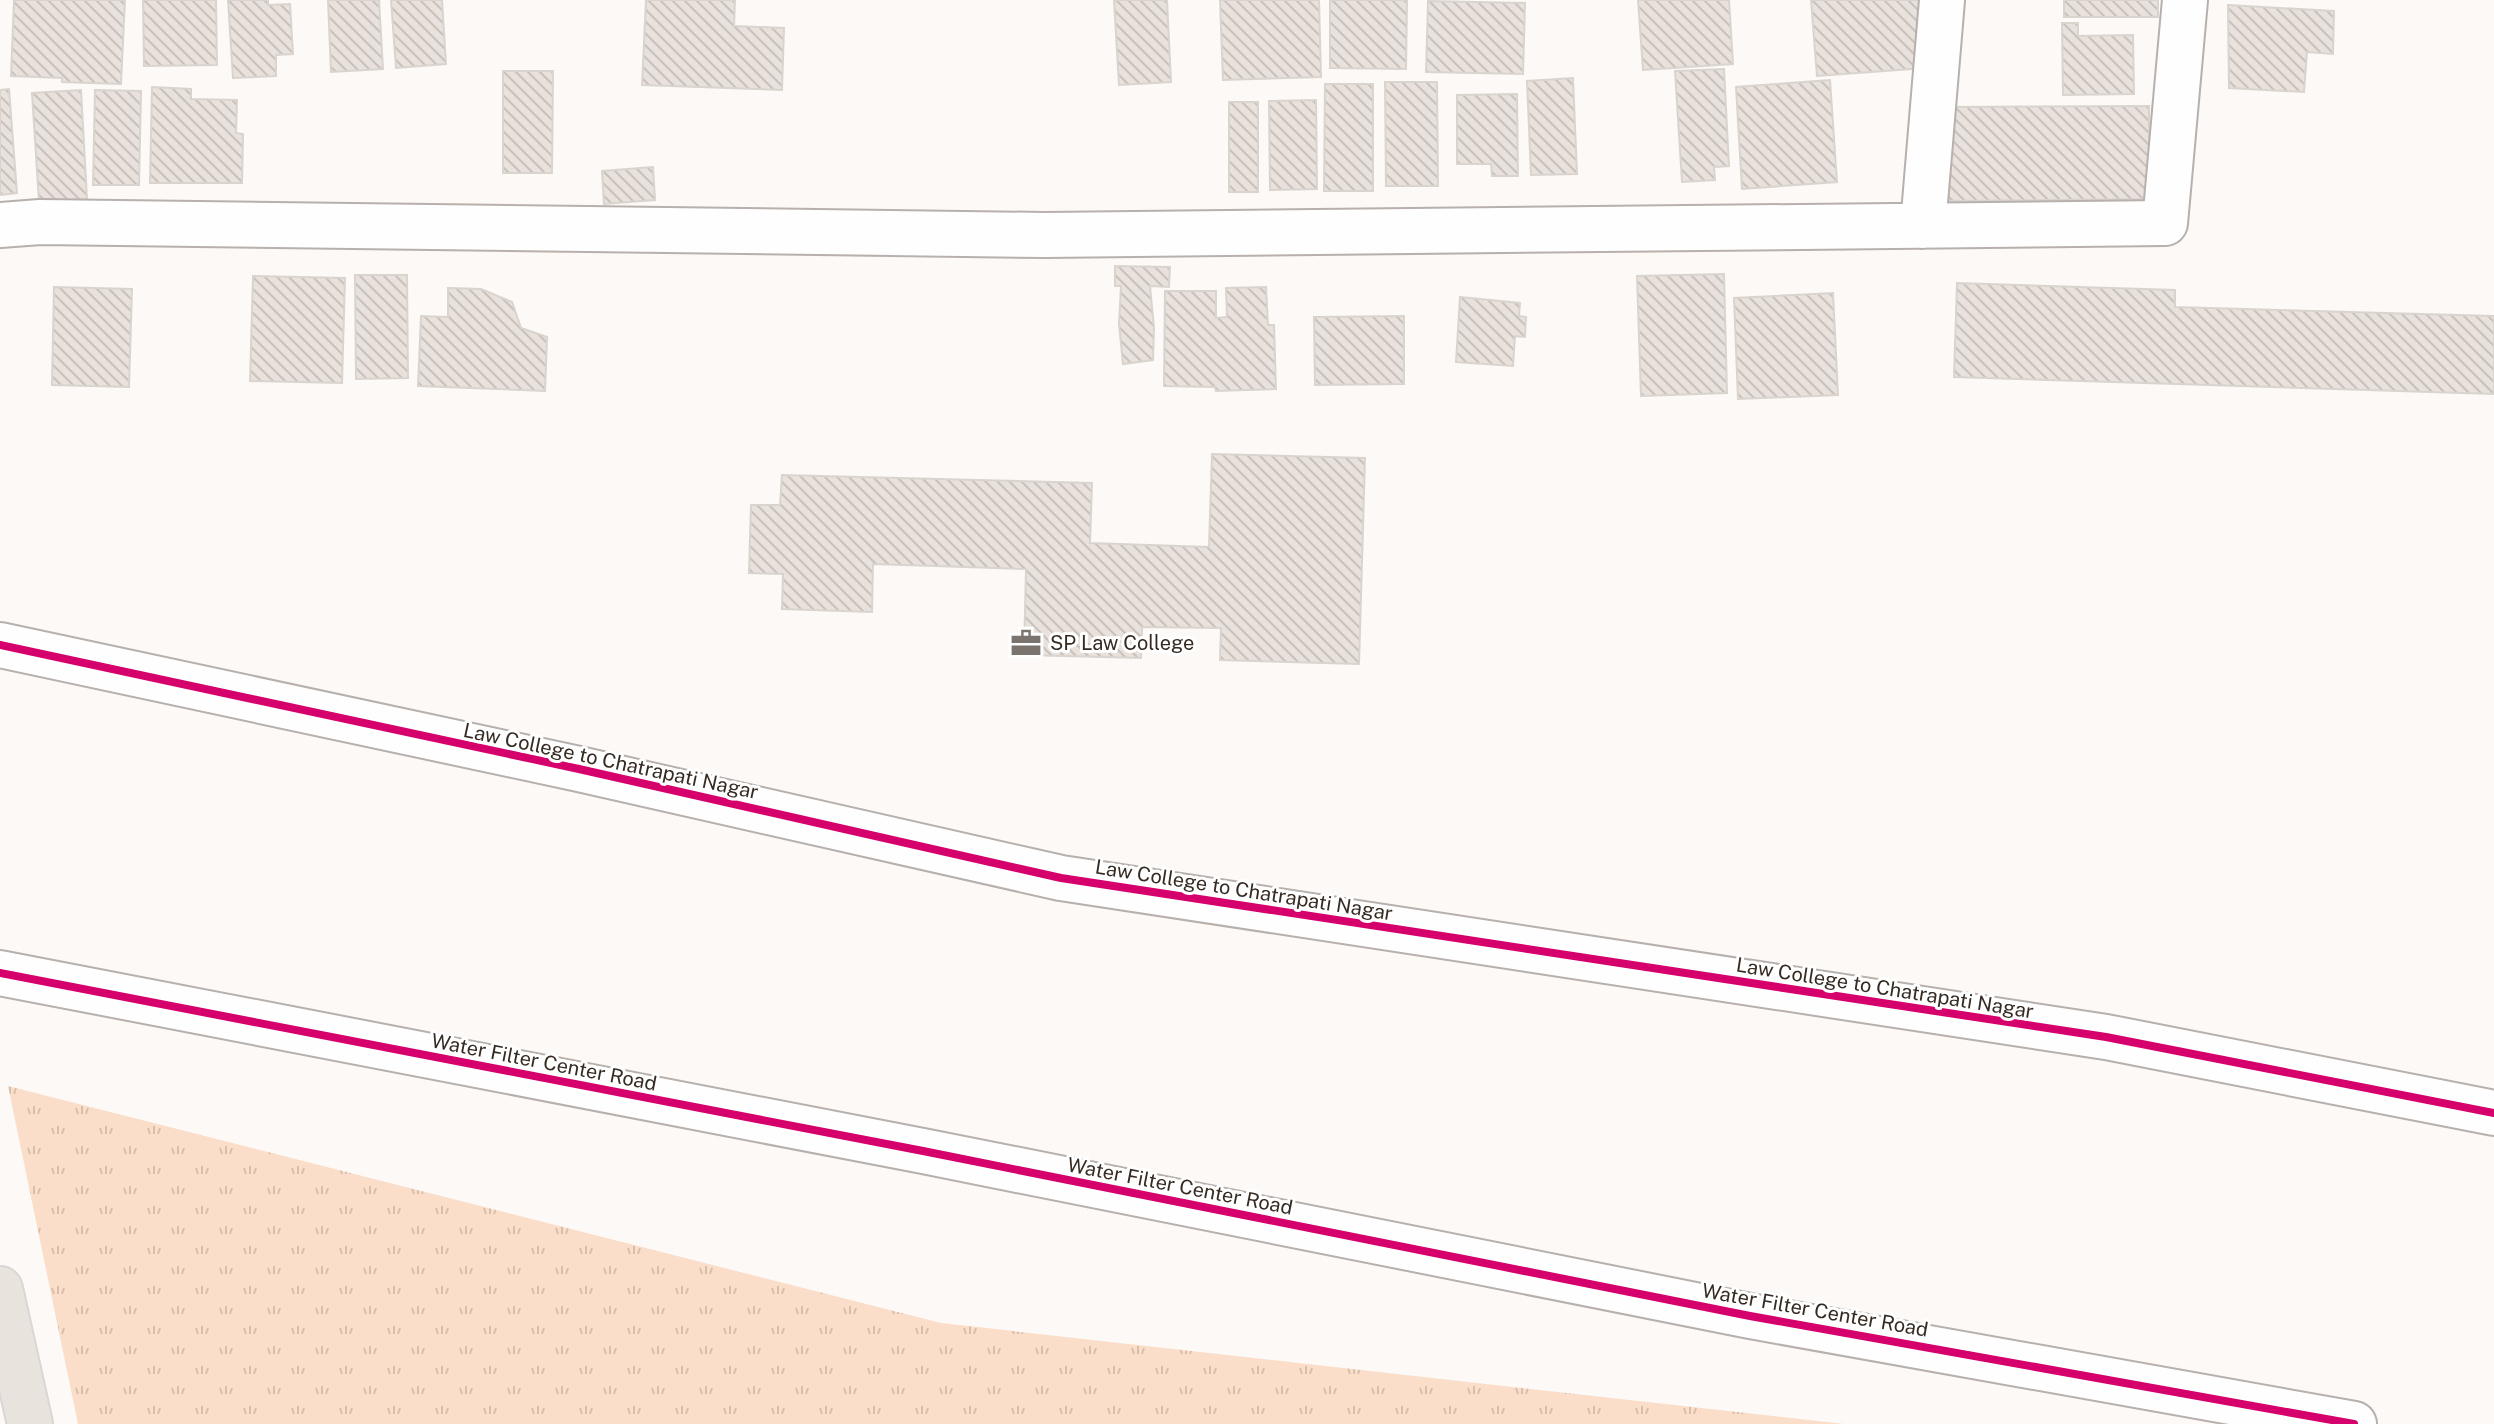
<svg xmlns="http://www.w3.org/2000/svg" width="2494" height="1424" font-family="'Public Sans',sans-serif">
<defs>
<pattern id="grass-tufts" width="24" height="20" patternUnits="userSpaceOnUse" patternTransform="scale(2)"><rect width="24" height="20" fill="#fbdec9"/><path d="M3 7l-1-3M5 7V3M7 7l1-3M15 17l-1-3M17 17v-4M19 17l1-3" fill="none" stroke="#d8bfac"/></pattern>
<pattern id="building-back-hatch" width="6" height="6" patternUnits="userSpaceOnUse" patternTransform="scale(2)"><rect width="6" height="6" fill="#e8e1dc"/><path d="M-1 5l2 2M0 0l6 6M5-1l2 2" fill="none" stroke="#c8c1bc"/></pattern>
</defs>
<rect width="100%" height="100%" fill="#fcf9f6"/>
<!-- grass -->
<path fill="url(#grass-tufts)" d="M8 1086 941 1323 1844 1424H78Z"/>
<!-- building -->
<path fill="url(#building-back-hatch)" stroke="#dad4cf" stroke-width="2" d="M14 0H125L121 84 62 82V78L11 76Z
M143 0H216L217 65 144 66Z
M228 0H268V5L290 4 293 54 276 55V76L233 78Z
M328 0H379L383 69 331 72Z
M391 0H442L446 64 396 68Z
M646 0H735L734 26 784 28 782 90 642 85Z
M1114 0H1167L1171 82 1119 85Z
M1220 0H1319L1321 77 1223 80Z
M1330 0H1407L1406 69 1330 68Z
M1638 0H1729L1733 64 1643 70Z
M1811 0H1920L1925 68 1817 76Z
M2064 0H2158V17H2064Z
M1428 1 1525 3 1523 74 1426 72Z
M2228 5 2334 11 2333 54 2307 52 2304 92 2229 88Z
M2062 23H2078V36L2133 35 2134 94 2063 95Z
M1724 69 1729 166 1714 167 1715 180 1682 182 1675 71Z
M503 71H553L552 173H503Z
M1573 78 1577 174 1531 175 1527 81Z
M1830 80 1837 182 1742 189 1736 87Z
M1385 82H1437L1438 186H1386Z
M1325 84H1373V191H1324Z
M152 87 191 89V99L237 100 236 133 243 134 242 183H150Z
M9 89 17 193 0 195V90Z
M81 90 87 199 39 202 32 93Z
M95 90 141 91 139 185H93Z
M1517 94 1518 176H1492L1491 164H1457V95Z
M1316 100 1317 189 1270 190 1269 101Z
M1229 102H1258V192H1229Z
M2149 106V199L1946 201 1945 107Z
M653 167 655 200 604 204 602 171Z
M1115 266 1170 267 1169 287 1150 286 1154 328 1153 360 1123 364 1119 324 1121 286H1115Z
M1724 274 1727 393 1641 396 1637 276Z
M355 275H407L408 378 356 379Z
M253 276 345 278 342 383 250 381Z
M1957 283 2175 290V307L2494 316V394L1954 377Z
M54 287 132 289 129 387 52 385Z
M1266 287 1268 325H1274L1276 389 1216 391 1215 387 1164 386 1165 291H1216V318L1227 317 1226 288Z
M448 288 481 289 512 302 521 328 547 337 545 391 418 386 421 316 448 317Z
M1833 293 1838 395 1738 399 1734 298Z
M1460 297 1520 303 1519 316 1526 317 1525 337 1515 336 1513 366 1456 362Z
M1404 316V384L1315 385 1314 317Z
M1212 454 1365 458 1359 664 1220 660 1221 628 1142 627 1141 658 1024 655 1026 569 873 564 872 612 782 609 783 574 749 573 751 505H780L782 475 1092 483 1090 543 1209 547Z"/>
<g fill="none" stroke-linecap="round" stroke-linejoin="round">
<!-- minor casing -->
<g stroke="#b7b0ac" stroke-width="48">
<path id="minor" d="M0 225 40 222 1045 235 2165 223 2185 0
M1923 226 1942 0
M0 645 579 769 1061 878 2106 1037 2494 1113
M0 973 923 1151 1750 1316 2354 1424"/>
</g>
<!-- major casing -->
<g stroke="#dad6d4" stroke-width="48">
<path id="major" d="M0 1289 30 1424"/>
</g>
<!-- minor -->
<use href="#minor" stroke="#fffefe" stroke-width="44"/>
<!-- major -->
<use href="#major" stroke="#e9e3dd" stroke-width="44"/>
<!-- cycleway casing -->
<g stroke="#fff" stroke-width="13">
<path id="cycleway" d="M0 645 579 769 1061 878 2106 1037 2494 1113
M0 973 923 1151 1750 1316 2354 1424"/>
</g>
<!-- cycleway -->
<use href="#cycleway" stroke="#d6006c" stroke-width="8"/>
</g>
<!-- icons -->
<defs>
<g id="office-bare" transform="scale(2.4)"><path d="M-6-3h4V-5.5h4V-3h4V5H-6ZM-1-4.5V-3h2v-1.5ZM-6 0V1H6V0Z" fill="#7b736d" stroke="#fff" stroke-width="2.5" paint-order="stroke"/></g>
</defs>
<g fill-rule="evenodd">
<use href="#office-bare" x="1026" y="643"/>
</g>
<g text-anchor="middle" stroke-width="6" stroke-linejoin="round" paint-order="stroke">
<!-- poi labels -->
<g font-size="20" fill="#362b23" stroke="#fff" text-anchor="start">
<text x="1050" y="650">SP Law College</text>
</g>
<!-- street labels -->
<g font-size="20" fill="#362b23" stroke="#fff">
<text transform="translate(611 761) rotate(12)" y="7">Law College to Chatrapati Nagar</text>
<text transform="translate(1244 890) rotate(9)" y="7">Law College to Chatrapati Nagar</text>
<text transform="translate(1885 988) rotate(9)" y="7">Law College to Chatrapati Nagar</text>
<text transform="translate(544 1062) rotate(11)" y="7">Water Filter Center Road</text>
<text transform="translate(1180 1186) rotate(11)" y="7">Water Filter Center Road</text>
<text transform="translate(1815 1310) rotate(10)" y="7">Water Filter Center Road</text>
</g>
</g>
</svg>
